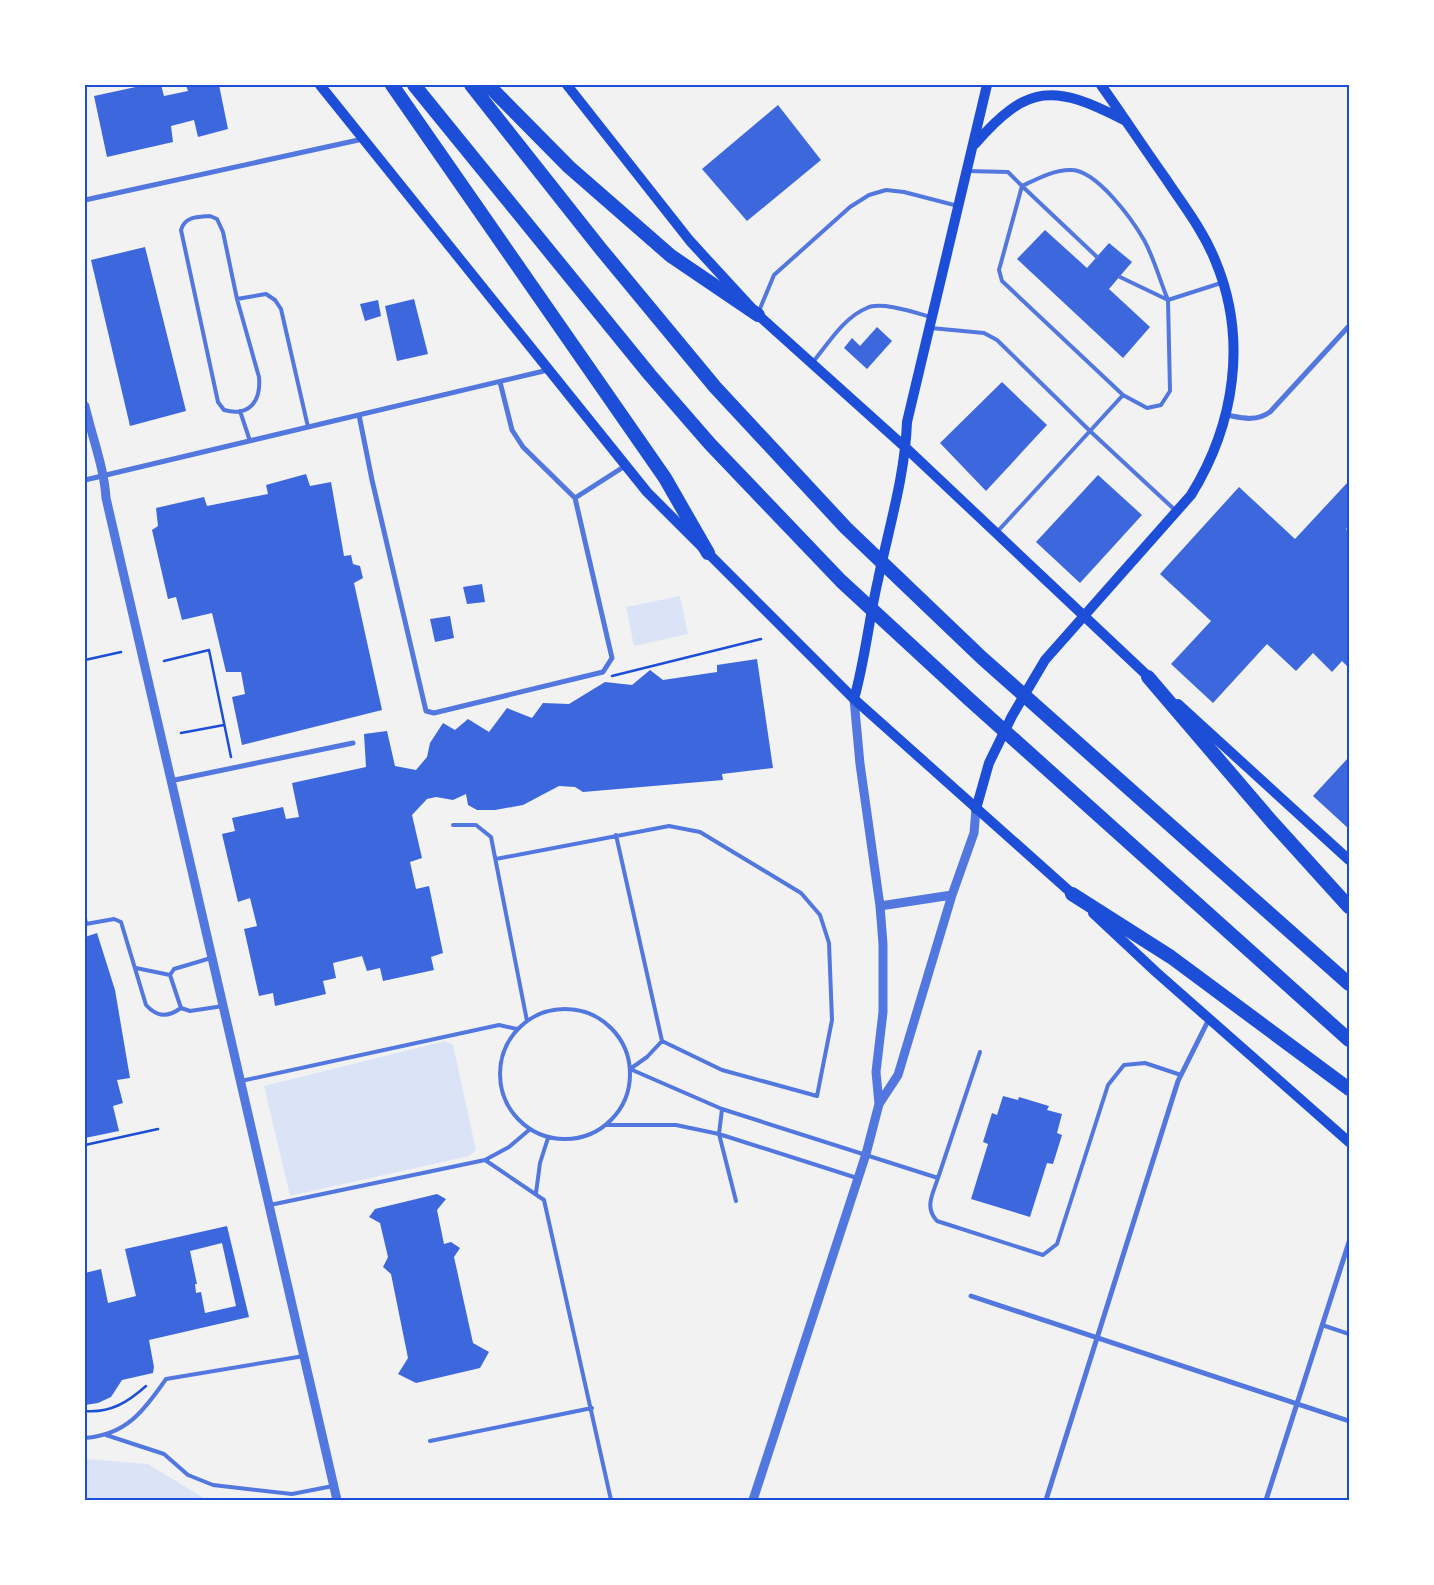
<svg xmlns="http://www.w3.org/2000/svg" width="1434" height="1585" font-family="Overpass,sans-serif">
<rect width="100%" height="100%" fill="#f2f2f2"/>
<!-- green -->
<path fill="#dbe4f7" d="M680 596 688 634 634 646 626 607Z
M445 1041 453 1045 476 1150 469 1156 290 1196 264 1086Z
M85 1459 148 1464 207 1500H85Z"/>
<!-- building -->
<path fill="#3d67dc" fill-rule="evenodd" d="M145 85H161L164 96 188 91 186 85H219L228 129 198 137 194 120 171 126 173 142 107 157 94 96Z
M778 105 821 160 747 221 702 169Z
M1045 230 1087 268 1109 243 1132 262 1109 289 1150 327 1123 358 1017 259Z
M145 247 186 411 130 426 91 260Z
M414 299 428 354 397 361 385 306Z
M378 300 381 316 365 321 360 304Z
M877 327 892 341 867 369 844 348 852 338 860 346Z
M1002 382 1047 425 986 491 940 443Z
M306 474 310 486 331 482 344 556 351 555 353 564 360 566 363 578 354 583 382 710 242 745 232 697 245 694 241 672H226L212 613 182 620 176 597 168 599 152 530 158 526 156 508 204 497 207 506 268 494 266 485Z
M1098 475 1142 515 1080 583 1036 542Z
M1347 483 1349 485V526L1346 529 1349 532V668L1342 661 1332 672 1313 653 1296 671 1267 644 1213 703 1171 664 1211 621 1160 574 1239 487 1295 539Z
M482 584 485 602 467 604 463 587Z
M450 616 454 638 435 642 430 619Z
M757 659 773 768 722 774 723 780 583 792 575 787 559 786 523 805 495 810H477L468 805 466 794 453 800 436 797 427 799 412 815 422 858 410 862 416 889 429 886 443 953 431 957 434 970 383 981 380 968 367 971 362 956 333 963 336 978 323 981 326 994 275 1006 273 993 259 996 244 929 257 926 250 898 238 902 222 834 235 831 232 818 283 807 286 819 299 817 292 783 366 767 364 734 387 731 395 766 416 770 427 757 430 743 443 723 455 730 468 719 489 732 507 708 532 718 543 703 569 704 605 682 632 685 650 670 663 680 717 672V665Z
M1349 757V829L1313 796Z
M97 933 115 990 130 1078 117 1080 123 1103 113 1106 119 1131 85 1138V937Z
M1003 1096 1018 1100 1019 1097 1049 1106 1047 1110 1062 1114 1057 1133 1062 1135 1053 1164 1047 1163 1030 1217 971 1199 988 1144 983 1142 992 1113 997 1115Z
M437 1194 446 1199 437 1210 444 1244 451 1242 460 1248 454 1257 473 1343 489 1352 480 1368 416 1383 398 1374 408 1358 391 1274 383 1267 388 1257 380 1223 369 1217 375 1209Z
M227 1226 249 1317 149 1340 154 1367 153 1373 122 1380 111 1397 98 1403 85 1405V1273L101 1269 108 1303 136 1296 125 1249ZM222 1243 236 1306 205 1313 201 1292 196 1293 195 1284H197L190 1251Z"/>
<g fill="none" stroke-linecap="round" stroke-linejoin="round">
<!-- path -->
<path stroke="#1d4ed8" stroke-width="2.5" d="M85 505V503
M85 660 121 652
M164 661 209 650 231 757
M612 676 761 639
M181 733 224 725
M85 1145 158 1129
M85 1411C111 1413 128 1402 146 1386"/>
<!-- service -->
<path stroke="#5277de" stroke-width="4" d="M967 171 1008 172 1022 186 999 270 1002 281 1123 395
M210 216 217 219 223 232 237 299 259 377C261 401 250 417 224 410L218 402 181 230C185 216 198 217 210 216Z
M1097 257 1022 186C1037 179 1055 169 1072 170 1097 171 1132 219 1144 240 1154 258 1160 281 1168 300
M1120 277 1168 300
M237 299 266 294 275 300 281 309 308 427
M759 311 774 275 850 207 869 195 886 190 904 192 958 206
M931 328 984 333 997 340 1090 431 997 532
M813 362C828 344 844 317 867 308 881 301 916 313 931 317
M240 411 250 441
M1176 511 1090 431 1123 395 1147 408 1161 405 1170 391 1168 300 1221 283
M453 825H476L491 837 527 1021
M496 859 669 826 700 832 801 893 820 915 829 943 832 1020 817 1096 722 1070 662 1041 616 835
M85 918 86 924 114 919 121 922 146 1005C157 1017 167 1018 181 1008
M211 958 174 969 170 975 181 1008 190 1011 223 1006
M136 968 170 975
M500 1074a65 65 0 1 1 130 0a65 65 0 1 1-130 0Z
M630 1069 722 1109 938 1178C933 1194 924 1207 937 1221L1043 1255 1057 1244 1108 1085 1124 1065 1145 1063 1181 1075
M630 1069 647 1057 662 1041
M241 1081 499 1025 517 1029
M722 1109 719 1134 736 1201
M607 1125H676L719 1134 857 1178
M485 1160 544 1200 611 1500
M938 1178 980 1052
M536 1193 540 1163 548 1138
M270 1205 485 1160 509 1147 529 1130
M1322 1325 1349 1334
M106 1435 164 1454 188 1475 213 1485 292 1494 333 1486
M85 1438C126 1435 144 1411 166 1379L304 1356
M430 1441 592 1408"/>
<!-- minor -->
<path stroke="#5277de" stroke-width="5" d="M85 200 363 139
M359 415 372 480 426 711 434 713 603 672 612 658 575 498 523 447 512 430 500 382
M1226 415C1242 418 1256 422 1270 412L1349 326
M85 480 548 370
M575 498 625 466
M170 781 353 743
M971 1296 1349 1421
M1046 1500 1178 1081 1209 1019
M1266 1500 1349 1242"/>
<!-- tertiary -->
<path stroke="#5277de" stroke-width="9" d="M85 406C92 437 104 467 106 498L337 1500
M854 699 860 764 880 906 883 944V1012L876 1072 879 1104
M880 906 952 895
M753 1500 866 1154 879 1104 898 1075 952 895 974 833 976 809"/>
<!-- secondary -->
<path stroke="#1d4ed8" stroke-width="10" d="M320 85 647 492 854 699 1077 898
M567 85 690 241 758 315 906 448 1153 681
M975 144C1028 83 1054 84 1124 120
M854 699C865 660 869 619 878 580 889 527 905 476 907 422L987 85
M1178 704 1349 860
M976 809 989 763 1012 716 1045 660 1191 495C1235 424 1248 338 1215 260 1203 230 1183 205 1166 179 1144 148 1123 116 1101 85
M1093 913 1156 972 1349 1142"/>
<!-- motorway -->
<path stroke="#1d4ed8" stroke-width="14" d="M392 85 665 478 708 553
M414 85 650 375 710 444 841 581 970 700 1349 1040
M471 85 600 248 715 387 846 528 982 658 1349 984
M488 85 569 167 671 256 758 315
M1148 677 1272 822 1349 907
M1072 894 1171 957 1349 1089"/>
</g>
<!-- border -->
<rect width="1434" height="1585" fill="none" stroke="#ffffff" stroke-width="172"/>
<rect x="86" y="86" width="1262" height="1413" fill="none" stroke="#1d4ed8" stroke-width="2"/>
</svg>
